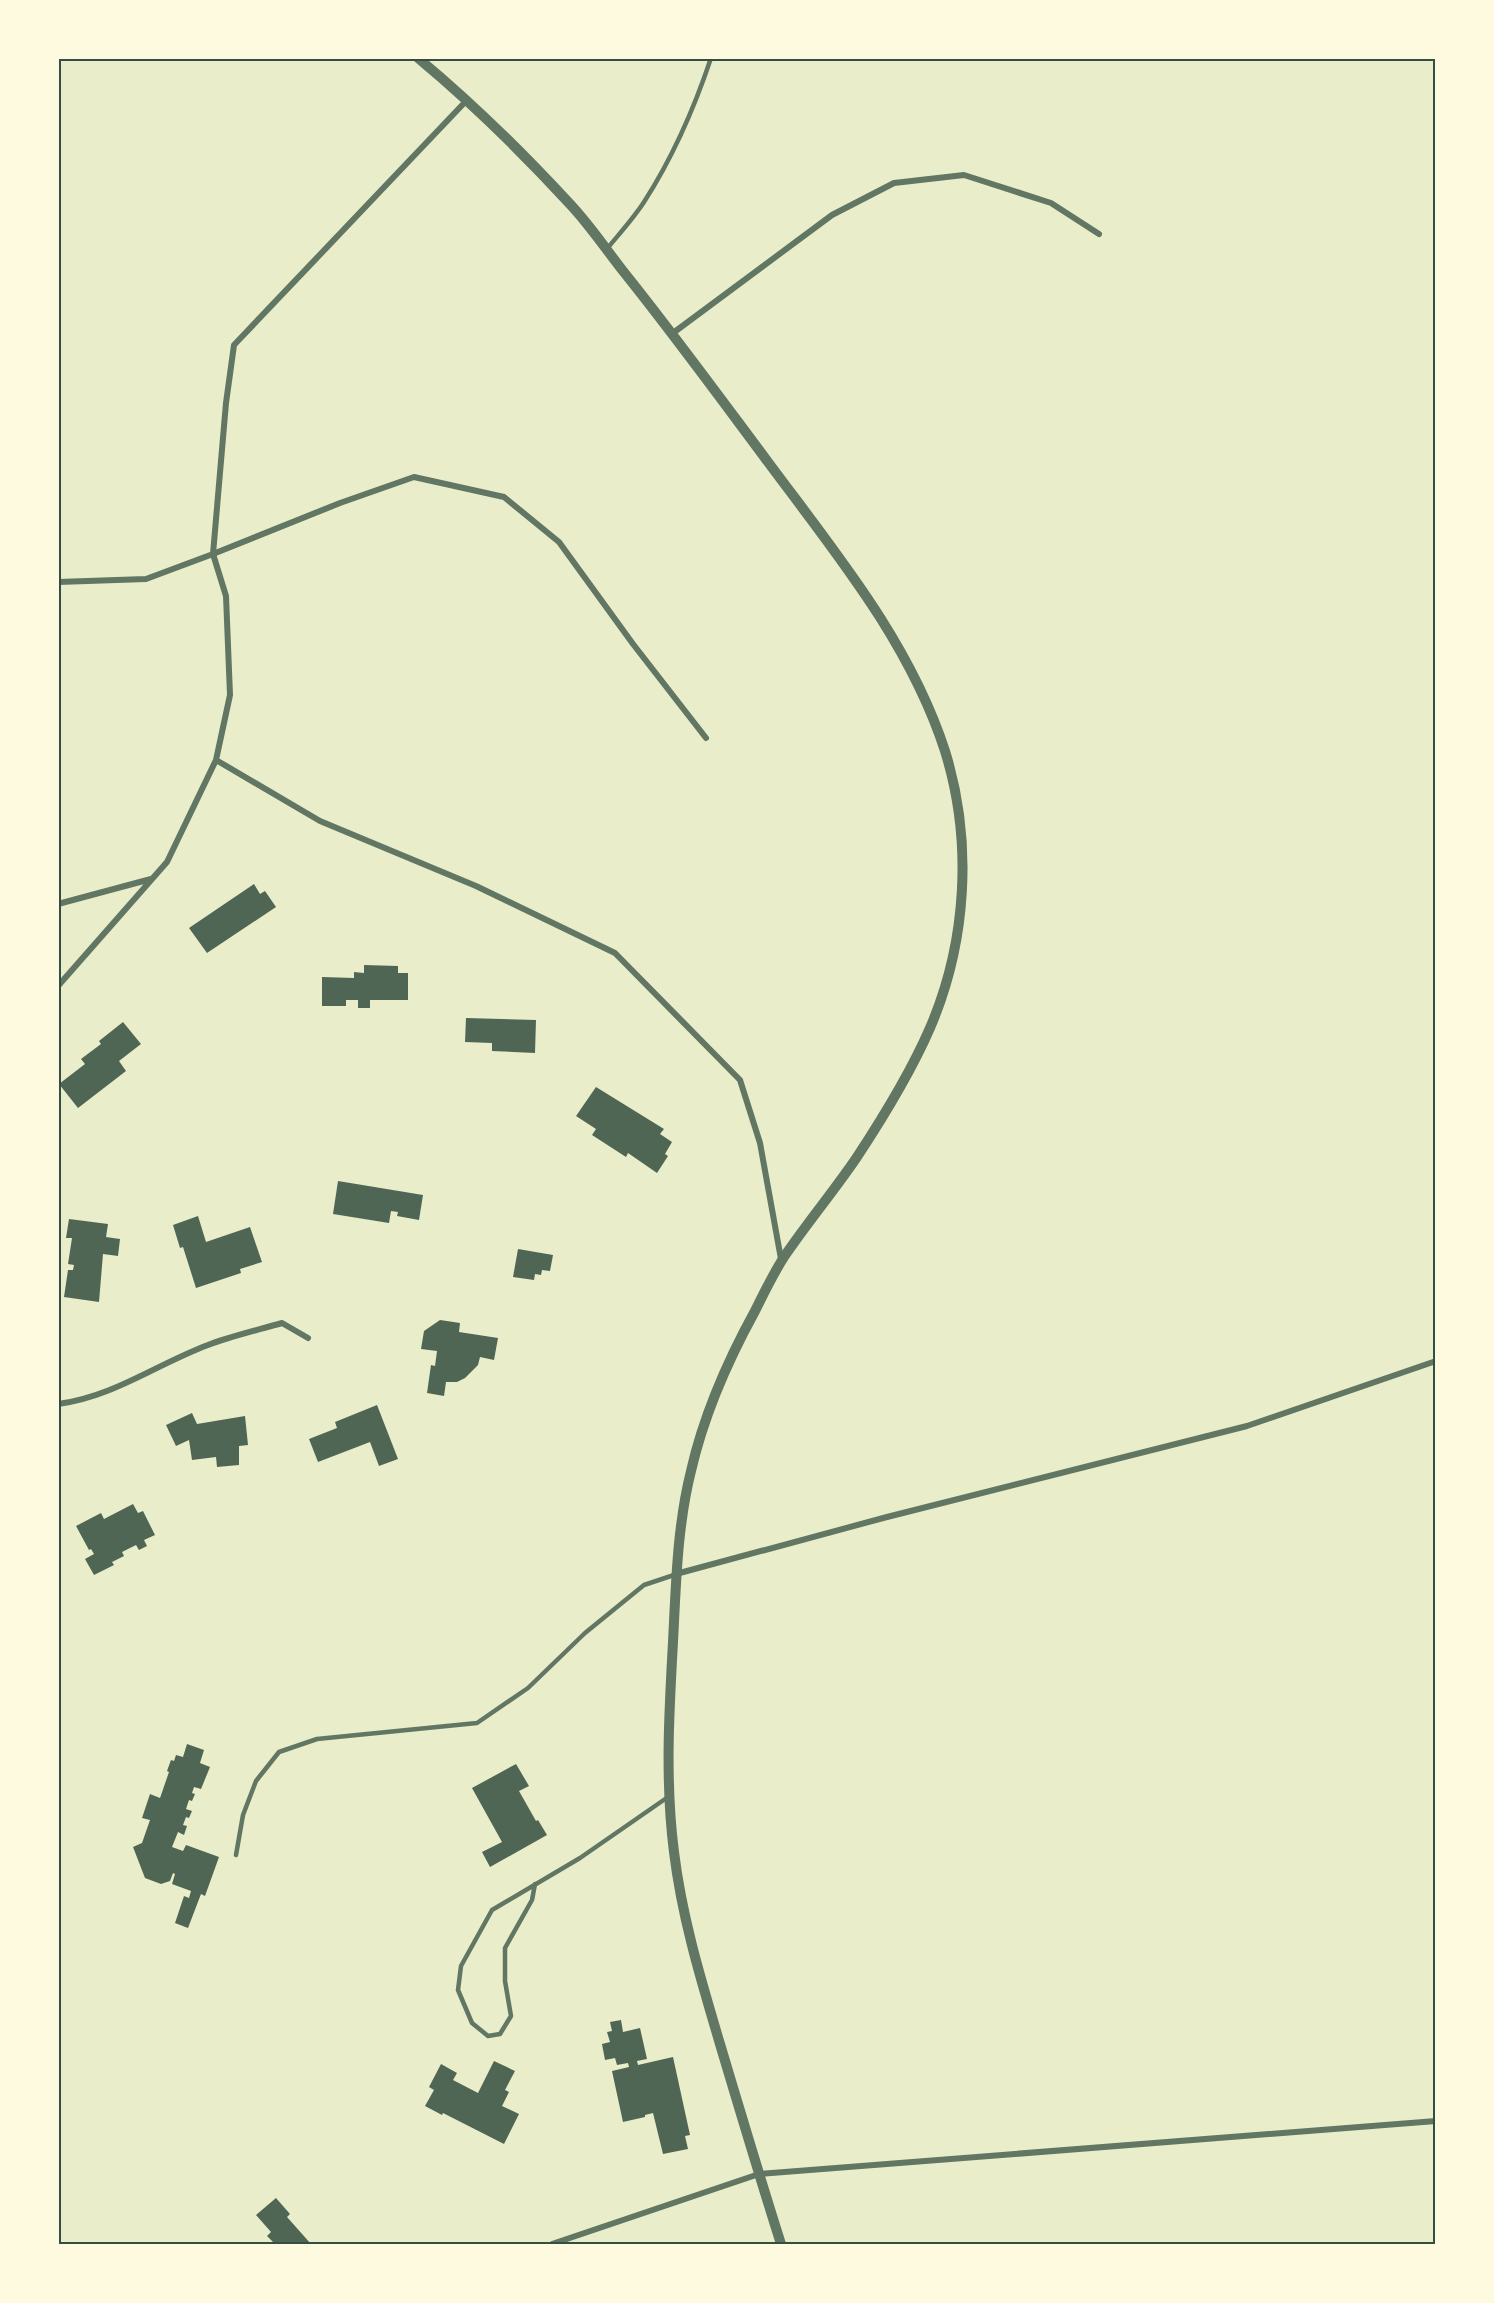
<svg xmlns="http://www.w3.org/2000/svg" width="1494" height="2303" font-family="Cabin,sans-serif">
<rect width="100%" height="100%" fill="#e9edc9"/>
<!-- building -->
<path fill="#4f6655" d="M254 884 260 894 265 891 276 907 207 953 189 928Z
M364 965 398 966V973H408V1000H370V1008H358V1000H346V1006H322V977L354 978V972L364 973Z
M466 1018 536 1020 535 1053 492 1051V1043L465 1042Z
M123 1022 141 1044 119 1061 126 1071 78 1108 59 1084 85 1064 81 1059 101 1044 99 1041Z
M596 1087 664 1129 660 1134 672 1142 665 1154 668 1156 657 1173 628 1153 626 1157 592 1135 596 1129 576 1116Z
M338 1181 423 1195 419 1220 397 1216 398 1212 391 1211 389 1223 333 1214Z
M198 1216 206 1242 250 1227 262 1262 240 1269 241 1273 196 1288 183 1247 180 1248 173 1225Z
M69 1219 108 1224 106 1237 120 1239 118 1256 103 1254 99 1302 64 1297 68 1270H73L74 1265 68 1264 72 1238H66Z
M518 1249 553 1255 550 1271 542 1270 541 1275 535 1274 534 1280 513 1277Z
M440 1320 460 1323 459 1332 498 1338 494 1360 480 1357 478 1365 465 1378 457 1382H446L444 1396 427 1393 431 1365 435 1366 437 1351 421 1349 424 1331Z
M377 1405 398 1459 379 1466 370 1442 318 1462 309 1439 337 1428 335 1422Z
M192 1413 197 1424 245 1416 248 1445 239 1446V1465L217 1467 216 1457 192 1460 189 1440 176 1446 166 1425Z
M133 1504 138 1513 143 1511 155 1535 144 1540 147 1546 139 1550 136 1545 122 1552 124 1556 112 1562 114 1565 94 1575 85 1559 94 1554 91 1549 89 1550 76 1526 101 1513 104 1519Z
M187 1744 204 1750 200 1763 210 1767 201 1789 194 1787 192 1793 195 1794 192 1801 189 1800 186 1809 192 1811 189 1818 186 1817 183 1825 187 1826 184 1835 178 1832 172 1847 183 1851 186 1845 219 1857 205 1896 201 1894 188 1928 175 1923 184 1896 189 1898 191 1891 172 1884 175 1874 173 1873 170 1881 161 1884 145 1878 133 1847 142 1843 150 1820 142 1818 150 1794 160 1798 169 1772 167 1771 171 1760 174 1761 176 1755 183 1757Z
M516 1764 529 1786 519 1791 536 1821 538 1820 547 1835 490 1867 482 1852 502 1842 472 1788Z
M621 2020 623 2032 640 2028 647 2059 637 2061 638 2065 673 2057 690 2135 685 2136 688 2149 663 2154 653 2113 645 2115V2117L623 2122 612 2071 629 2067 628 2063 617 2065 615 2058 605 2060 602 2044 610 2042 607 2032 612 2031 610 2022Z
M494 2061 515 2071 505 2090 509 2092 502 2106 519 2114 504 2144 443 2113 442 2115 425 2106 434 2090 429 2087 441 2064 457 2073 453 2080 478 2093Z
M276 2198 290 2214 287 2217 311 2244H275L267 2236 271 2232 256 2215Z"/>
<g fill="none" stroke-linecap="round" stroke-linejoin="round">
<!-- service -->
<path stroke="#617663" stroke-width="4.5" d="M606 250C619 234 633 219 644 202 673 157 694 109 711 58
M236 1855 243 1815 256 1781 279 1752 317 1739 477 1723 528 1688 585 1633 644 1585 674 1575
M535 1884 532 1900 505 1948V1981L511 2016 500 2034 488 2036 472 2023 458 1990 461 1966 492 1910 580 1858 668 1797"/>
<!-- minor -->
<path stroke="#617663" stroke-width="6" d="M673 333 832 215 894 183 964 175 1051 203 1099 234
M58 582 146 579 213 554 340 503 414 477 504 497 559 542 633 644 706 738
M216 760 320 821 476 886 615 953 740 1080 760 1143 781 1259
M58 904 151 879
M58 986 167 862 216 760 230 695 226 596 213 554 226 403 234 345 467 100
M58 1404C113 1397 157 1364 208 1345 232 1336 258 1330 282 1323L308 1338
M676 1574 887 1517 1247 1426 1436 1361
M552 2244 759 2174 1436 2121"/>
<!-- tertiary -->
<path stroke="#617663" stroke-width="10" d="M418 58C472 103 522 152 569 203 589 224 605 248 623 271 672 332 718 395 765 458 833 550 909 640 945 751 973 841 967 942 930 1028 910 1074 884 1116 857 1157 834 1191 807 1223 784 1257 773 1274 764 1293 755 1311 727 1362 704 1414 691 1471 677 1527 676 1585 673 1642 669 1713 665 1782 674 1852 682 1918 701 1980 720 2044 740 2111 760 2178 781 2244"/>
</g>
<!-- border -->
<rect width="1494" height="2303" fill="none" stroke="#fefae0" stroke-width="120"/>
<rect x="60" y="60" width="1374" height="2183" fill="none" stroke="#344e41" stroke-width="2"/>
</svg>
